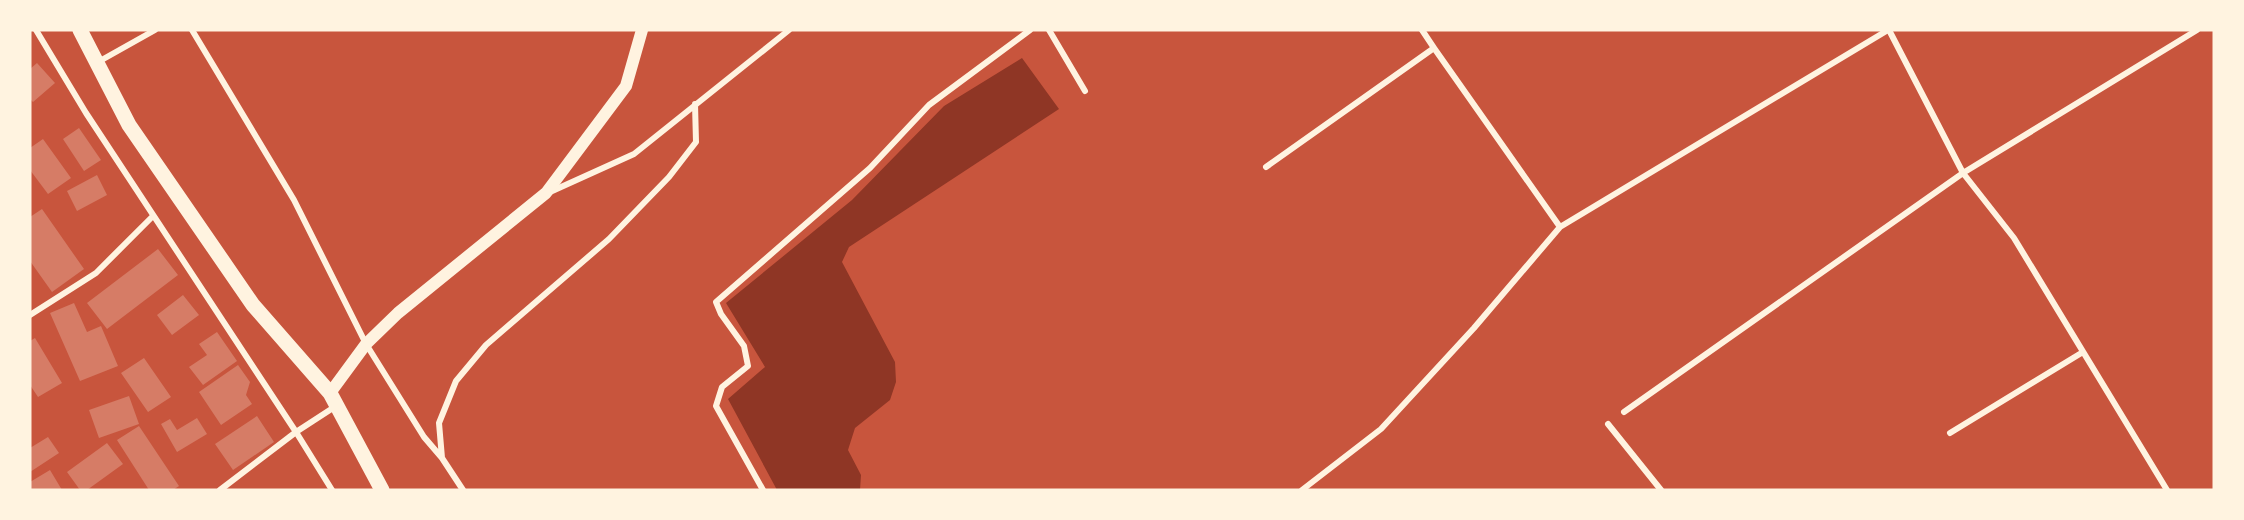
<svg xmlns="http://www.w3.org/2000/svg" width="2244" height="520" font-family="'Nunito Sans',sans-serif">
<rect width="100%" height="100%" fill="#c8553d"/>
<!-- water -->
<path fill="#8f3625" d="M1022 58 1059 109 849 247 842 262 895 362 896 382 890 400 855 428 848 450 861 475 860 490H777L728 399 765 367 726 303 852 200 944 106Z"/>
<!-- building -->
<path fill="#d67c66" d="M37 63 55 83 33 102 30 99V69Z
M79 128 101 160 84 171 63 139Z
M43 139 71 178 48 194 30 170V148Z
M97 175 107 195 77 211 67 191Z
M42 209 84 269 52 292 30 261V217Z
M158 249 178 275 107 329 87 303Z
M183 295 199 315 172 335 157 315Z
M74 303 87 332 101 326 118 366 80 381 50 313Z
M217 332 237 361 203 385 189 367 207 355 199 344Z
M35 338 62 383 38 397 30 385V341Z
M144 358 171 397 148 412 121 373Z
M238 365 250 382 246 395 252 404 221 425 199 392Z
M129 396 139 424 99 438 89 410Z
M257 416 274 442 233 470 215 444Z
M197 418 207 434 177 452 161 424 170 419 177 430Z
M139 426 179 486 173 490H149L117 440Z
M48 437 59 453 30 472V448Z
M107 443 123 464 87 490H80L67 472Z
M50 470 62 490H30V482Z"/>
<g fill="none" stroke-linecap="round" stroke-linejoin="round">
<!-- minor -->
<path stroke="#fff3e0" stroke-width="6" d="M36 30 86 113 296 432 332 490
M192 30 294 200 366 344 424 437 442 458 463 490
M1049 30 1085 91
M1422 30 1434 48
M1889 30 1963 173 2014 238 2167 490
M98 62 155 30
M1266 167 1434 48 1560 227
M550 192 634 154 789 30
M30 315 96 273 153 216
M1624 412 1963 173 2197 30
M1608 424 1661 490
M1950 433 2083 352
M442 458 439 423 456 381 486 345 609 239 669 177 696 142 695 104
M220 490 296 432 336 406
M763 490 716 406 722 387 748 366 744 346 721 314 716 302 870 168 929 105 1030 30
M1302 490 1381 429 1474 328 1560 227 1888 30"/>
<!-- secondary -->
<path stroke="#fff3e0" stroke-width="12" d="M330 393 366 344 398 313 546 193 626 86 642 30"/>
<!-- primary -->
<path stroke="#fff3e0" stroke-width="15" d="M80 30 129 125 253 305 330 393 382 490"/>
</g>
<!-- border -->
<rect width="2244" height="520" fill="none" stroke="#fff3e0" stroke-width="63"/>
</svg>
